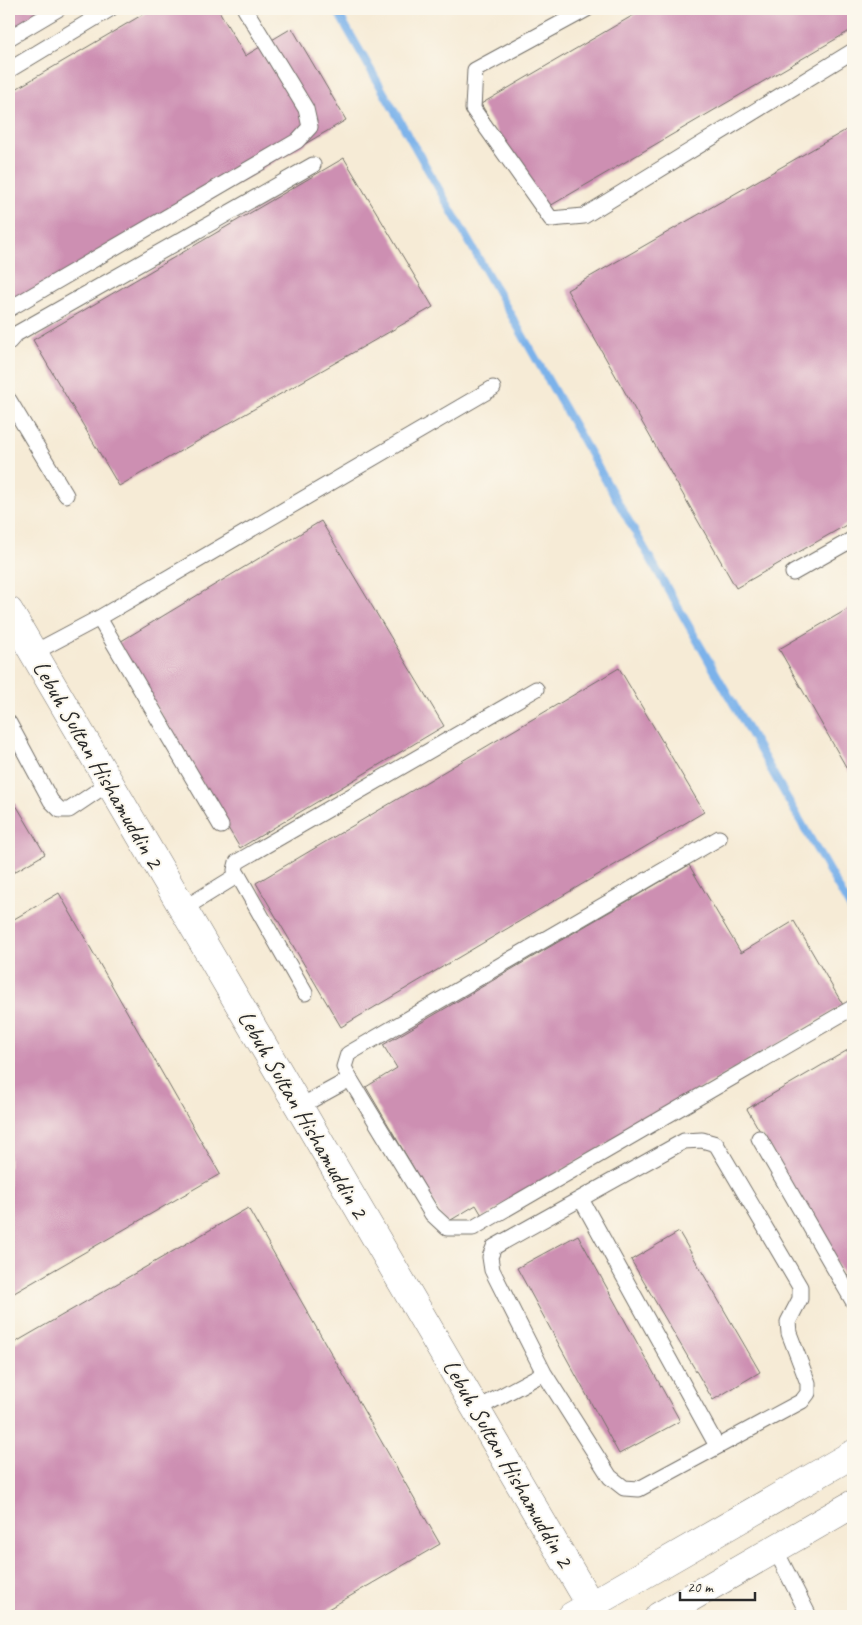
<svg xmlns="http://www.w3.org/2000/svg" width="862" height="1625" font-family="Caveat,sans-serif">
<rect width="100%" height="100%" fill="#fbf7ec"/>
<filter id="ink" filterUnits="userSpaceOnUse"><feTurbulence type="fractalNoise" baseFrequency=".02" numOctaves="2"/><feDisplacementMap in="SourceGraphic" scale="10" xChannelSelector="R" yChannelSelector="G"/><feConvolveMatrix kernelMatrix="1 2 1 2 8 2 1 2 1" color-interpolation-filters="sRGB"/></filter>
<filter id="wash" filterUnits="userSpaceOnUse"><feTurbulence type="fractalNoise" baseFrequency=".0096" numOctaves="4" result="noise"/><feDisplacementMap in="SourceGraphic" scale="20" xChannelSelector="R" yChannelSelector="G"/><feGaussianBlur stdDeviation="1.12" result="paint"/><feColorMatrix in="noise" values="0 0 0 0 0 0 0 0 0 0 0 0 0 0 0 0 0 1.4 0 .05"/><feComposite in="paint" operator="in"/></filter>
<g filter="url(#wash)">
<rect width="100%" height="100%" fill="#f6ebd6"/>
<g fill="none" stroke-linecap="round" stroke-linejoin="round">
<!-- stream -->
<path stroke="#7bb2ea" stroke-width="8" d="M336 9 853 913"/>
</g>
<g id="blocks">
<!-- building -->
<path fill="#cd8fb2" d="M9 9H55L9 36Z
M152 9H218L245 56 292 28 346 120 9 317V93Z
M644 9H853V29L543 210 481 104Z
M853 126V521L736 588 567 290Z
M344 158 433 307 119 486 33 340Z
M321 521 444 726 240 848 118 643Z
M853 606V779L779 649Z
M619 668 704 812 341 1027 256 883Z
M9 793 45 854 9 875Z
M689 865 741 953 794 921 843 1005 483 1217 476 1205 446 1223 366 1087 397 1068 383 1045Z
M59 893 220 1174 9 1296V922Z
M853 1047V1291L747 1109Z
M248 1208 440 1544 316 1616H9V1346Z
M679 1232 760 1372 713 1400 631 1260Z
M578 1235 680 1421 619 1454 517 1268Z"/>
</g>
</g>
<g filter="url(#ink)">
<use href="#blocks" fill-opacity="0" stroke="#726e67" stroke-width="1"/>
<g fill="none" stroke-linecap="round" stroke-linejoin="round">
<!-- service casing -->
<g stroke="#726e67" stroke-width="17">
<path id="service" d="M587 9 475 70 473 109 551 219 584 216 853 51
M9 38 58 9
M9 70 110 9
M9 309 297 141 310 127 306 109 245 9
M9 342 16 334 313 165
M9 400 66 495
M793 573 853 539
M99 618 493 388
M33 653 99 618 221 826
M9 723 51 801 60 810H69L109 783
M238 875 305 993
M183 909 238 875 235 870 237 862 536 689
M350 1079 344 1067 348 1054 719 838
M299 1107 350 1079 432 1214 447 1228H473L852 1008
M759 1138 853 1301
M581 1199 717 1446
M477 1409 544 1373 610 1477 624 1488 639 1489 802 1401 808 1393V1383L789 1333 788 1322 800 1299V1287L716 1144 702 1140 684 1141 494 1247 490 1257 492 1270 544 1373
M775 1549 809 1616"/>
</g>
<!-- minor casing -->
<g stroke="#726e67" stroke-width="29">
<path id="minor" d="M9 611 597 1616"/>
</g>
<!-- tertiary casing -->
<g stroke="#726e67" stroke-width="29">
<path id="tertiary" d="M572 1616 853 1454
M659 1616 853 1504"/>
</g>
<!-- service -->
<use href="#service" stroke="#fff" stroke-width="15"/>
<!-- minor -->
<use href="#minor" stroke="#fff" stroke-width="28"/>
<!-- tertiary -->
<use href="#tertiary" stroke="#fff" stroke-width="28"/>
</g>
</g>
<g text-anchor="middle" stroke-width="4" stroke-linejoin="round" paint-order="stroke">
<!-- street labels -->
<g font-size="24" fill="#2b2b2b" stroke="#fbf7ec">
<text transform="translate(98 764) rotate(60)" y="8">Lebuh Sultan Hishamuddin 2</text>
<text transform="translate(303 1114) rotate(60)" y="8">Lebuh Sultan Hishamuddin 2</text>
<text transform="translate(508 1463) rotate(60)" y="8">Lebuh Sultan Hishamuddin 2</text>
</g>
</g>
<!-- margin -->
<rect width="862" height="1625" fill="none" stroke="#fbf7ec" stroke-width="30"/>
<!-- scale -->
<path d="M680 1592v8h75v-8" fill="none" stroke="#2b2b2b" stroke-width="2.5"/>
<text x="687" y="1592" font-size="15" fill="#2b2b2b" stroke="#fbf7ec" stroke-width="4" paint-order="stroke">20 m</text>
</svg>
